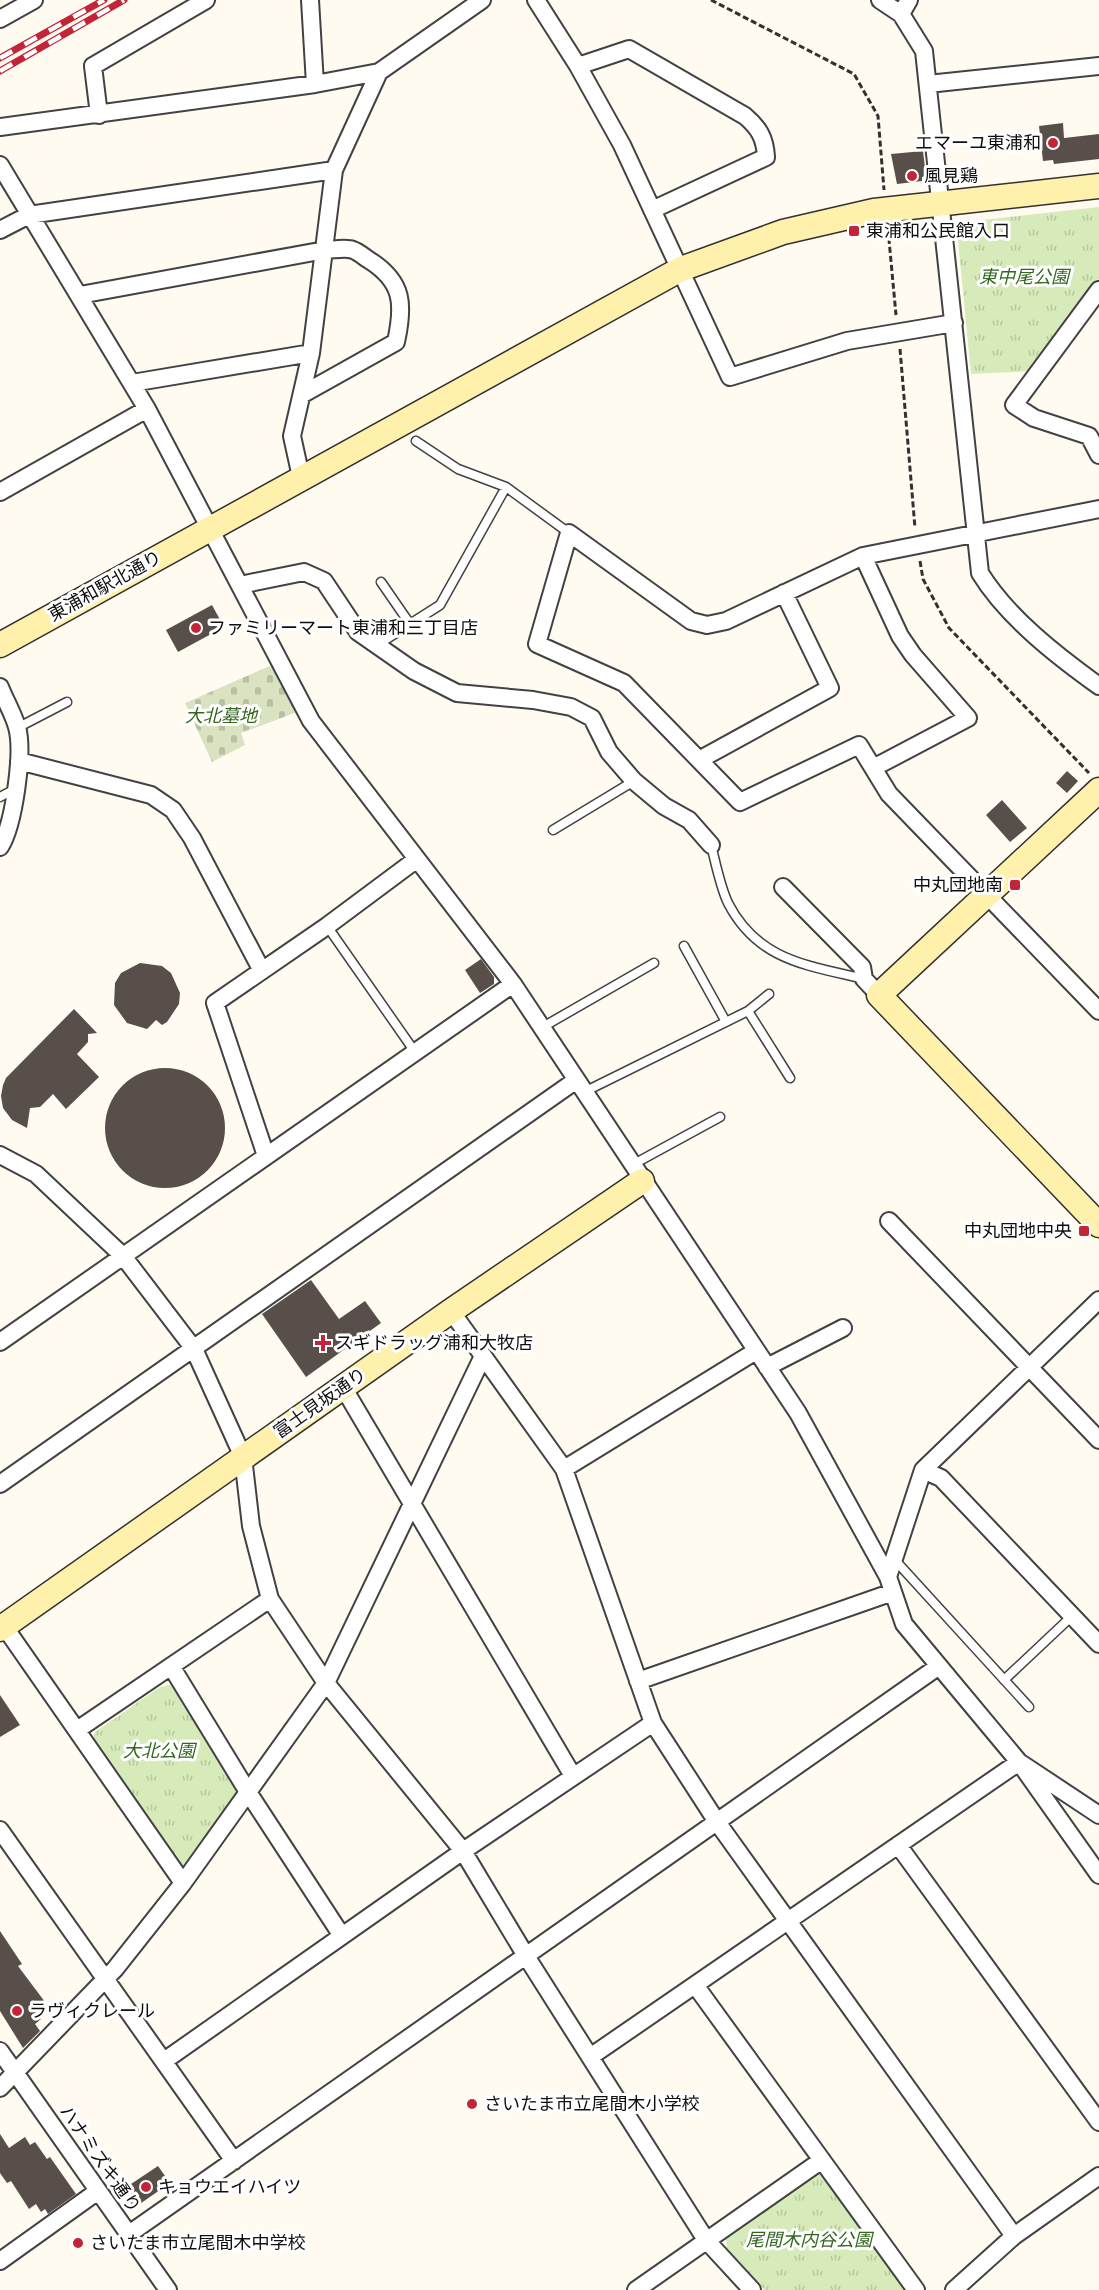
<svg xmlns="http://www.w3.org/2000/svg" width="1099" height="2290" font-family="Georgia,'Noto Sans JP',serif">
<defs>
<pattern id="cemetery-stones" width="16" height="16" patternUnits="userSpaceOnUse" patternTransform="scale(1.5)"><rect width="16" height="16" fill="#d9e2c1"/><path d="M2 7V4a2 2 0 0 1 4 0v3zM10 15v-3a2 2 0 0 1 4 0v3z" fill="#b9c1a5"/></pattern>
<pattern id="park-tufts" width="24" height="20" patternUnits="userSpaceOnUse" patternTransform="scale(1.5)"><rect width="24" height="20" fill="#d6eaba"/><path d="M3 7l-1-3M5 7V3M7 7l1-3M15 17l-1-3M17 17v-4M19 17l1-3" fill="none" stroke="#b6c89f"/></pattern>
</defs>
<rect width="100%" height="100%" fill="#fffbf1"/>
<!-- cemetery -->
<path fill="url(#cemetery-stones)" d="M272 665 297 712 241 733 245 745 212 762 185 703Z"/>
<!-- park -->
<path fill="url(#park-tufts)" d="M1099 207V279L1031 371 971 374 958 240 974 221Z
M173 1684 238 1789 189 1863 182 1865 93 1740 95 1732 160 1687Z
M824 2174 908 2290H765L727 2248 726 2239 813 2175Z"/>
<!-- building -->
<path fill="#584f4b" d="M1063 123 1064 138 1099 134V159L1054 164 1053 160 1043 161 1039 126Z
M923 151 926 176 922 177V181L897 184 891 154Z
M212 605 224 627 178 652 166 630Z
M1067 771 1078 781 1067 793 1056 783Z
M1002 800 1027 828 1010 842 986 815Z
M481 959 494 977V984L480 993 465 970Z
M140 963 162 966 171 973 180 993 179 1004 167 1022 162 1025 156 1020 147 1029 127 1023 114 1005 115 983 121 973Z
M74 1009 97 1033 88 1034V1042L77 1054 99 1077 66 1109 53 1094 40 1107 30 1108 27 1128 12 1120 3 1108 1 1096 3 1085 6 1078Z
M105 1128a60 60 0 1 1 120 0a60 60 0 1 1-120 0Z
M311 1280 339 1319 365 1301 381 1323 306 1377 262 1314Z
M0 1695 20 1725 0 1737Z
M0 1931 22 1964 18 1966 45 2002 34 2010 41 2019 35 2024 40 2031 23 2048 0 2011Z
M0 2134 9 2148 25 2137 30 2145 35 2142 47 2159 50 2157 76 2194 48 2214 45 2209 41 2212 36 2204 29 2209 11 2181 7 2183 0 2173Z
M158 2166 170 2183 134 2208 122 2190Z"/>
<g fill="none" stroke-linecap="round" stroke-linejoin="round">
<!-- lane casing -->
<g stroke="#424242" stroke-width="11">
<path id="lane" d="M416 441 458 469 506 487 569 533
M381 582 410 624
M377 645 440 605 506 487
M17 728 67 702
M0 797 17 788
M553 830 634 781
M711 845C716 864 720 886 728 903 758 961 807 965 864 979
M327 926 415 1052
M684 946 726 1022
M748 1011 790 1078
M541 1028 654 963
M584 1092 748 1011 769 994
M632 1165 720 1117
M894 1559 1029 1707
M1004 1680 1072 1616"/>
</g>
<!-- street casing -->
<g stroke="#424242" stroke-width="20">
<path id="street" d="M310 0 315 84
M536 0 578 66 622 145 730 377 847 341 954 323
M880 0 901 14 924 51 980 573C1007 617 1057 656 1099 686
M901 14 909 0
M0 19 34 0
M578 66 629 49 745 116C759 128 765 138 766 157L652 210
M928 84 1099 66
M99 115 93 66 206 0
M0 127 315 84 379 72 482 0
M0 165 147 409 311 721 513 984 798 1413 888 1577 904 1624 1019 1762 1099 1875
M0 230 29 215 334 170
M1099 290 1014 405 1034 418 1089 436 1099 455
M80 295 325 250C333 250 346 247 353 250 359 252 364 257 369 260 404 282 404 305 396 342L303 394
M132 383 311 353
M301 477 292 436 311 353 334 170 379 72
M0 492 147 409
M1099 509 863 556 726 621 707 625 691 621 569 533 537 644 624 683 740 802 859 745 889 794 1099 1011
M863 556 900 636 913 655 968 718 873 768
M240 585 304 572 324 581 358 632 414 671 457 693 533 700 571 707 592 718 609 752 634 781 664 806 689 820 711 845
M0 687C5 700 13 713 17 727 24 752 14 825 0 847
M699 760 830 688 784 593
M19 761 151 795 173 810 192 838 262 971
M783 887 862 967 864 979 879 995
M0 1155 36 1174 123 1256 194 1349 243 1457 251 1526 270 1599 326 1683 463 1851 526 1956 706 2240 752 2290
M266 1156 215 1003 327 926 417 859
M889 1221 1099 1440
M451 1311 564 1469 653 1723 717 1822 1014 2236
M0 1342 513 984
M767 1367 843 1328
M343 1387 573 1776
M564 1469 756 1351
M923 1470 941 1478 1099 1644
M0 1484 575 1081
M888 1577 923 1470 1099 1300
M4 1626 183 1883
M171 1666 248 1792 342 1936
M638 1681 893 1592
M77 1730 270 1599
M0 1830 234 2161
M898 1845 1099 2122
M695 1985 916 2290
M0 2051 168 2290
M590 2057 1019 1762 1099 1815
M164 2061 463 1851 653 1723
M0 2088 115 1969 183 1883 326 1683 483 1356
M129 2234 939 1666
M0 2261 98 2191
M636 2290 822 2160
M954 2290 1014 2236 1099 2176"/>
</g>
<!-- secondary casing -->
<g stroke="#313131" stroke-width="27">
<path id="secondary" d="M0 645 681 269 783 232 874 211 1099 186
M1099 790 879 995 1099 1225
M0 1629 451 1311 642 1181"/>
</g>
<!-- path -->
<path stroke="#313131" stroke-width="3" stroke-dasharray="6 3" stroke-linecap="butt" d="M711 0 854 74 878 116 884 190
M888 229 896 315
M900 349 915 528
M920 561 923 579 949 628 1089 773"/>
<!-- lane -->
<use href="#lane" stroke="#fff" stroke-width="8"/>
<!-- street -->
<use href="#street" stroke="#fff" stroke-width="16"/>
<!-- secondary -->
<use href="#secondary" stroke="#fff0ac" stroke-width="24"/>
<!-- rail casing -->
<g stroke="#c12537" stroke-width="7">
<path id="rail" d="M0 58 104 0
M0 71 124 0"/>
</g>
<!-- rail -->
<use href="#rail" stroke="#fff" stroke-width="4.5" stroke-dasharray="14" stroke-linecap="butt"/>
</g>
<!-- markers -->
<g fill="#c12537" stroke="#fff" stroke-width="2">
<circle cx="1053" cy="143" r="6"/>
<circle cx="912" cy="176" r="6"/>
<rect x="848" y="225" width="12" height="12" rx="3"/>
<circle cx="196" cy="628" r="6"/>
<rect x="1009" y="879" width="12" height="12" rx="3"/>
<rect x="1078" y="1225" width="12" height="12" rx="3"/>
<path d="M320 1334h6v6h6v6h-6v6h-6v-6h-6v-6h6z"/>
<circle cx="17" cy="2011" r="6"/>
<circle cx="472" cy="2104" r="6"/>
<circle cx="146" cy="2187" r="6"/>
<circle cx="78" cy="2243" r="6"/>
</g>
<g text-anchor="middle" stroke-width="6" stroke-linejoin="round" paint-order="stroke">
<!-- poi labels -->
<g font-size="18" fill="#0f0f0f" stroke="#fff" text-anchor="start">
<text x="1041" y="149" text-anchor="end">エマーユ東浦和</text>
<text x="924" y="182">風見鶏</text>
<text x="866" y="237">東浦和公民館入口</text>
<text x="208" y="634">ファミリーマート東浦和三丁目店</text>
<text x="1003" y="891" text-anchor="end">中丸団地南</text>
<text x="1072" y="1237" text-anchor="end">中丸団地中央</text>
<text x="335" y="1349">スギドラッグ浦和大牧店</text>
<text x="29" y="2017">ラヴィクレール</text>
<text x="484" y="2110">さいたま市立尾間木小学校</text>
<text x="158" y="2193">キョウエイハイツ</text>
<text x="90" y="2249">さいたま市立尾間木中学校</text>
</g>
<!-- park labels -->
<g font-size="18" font-style="italic" fill="#32681e" stroke="#fff">
<text x="1024" y="283">東中尾公園</text>
<text x="221" y="722">大北墓地</text>
<text x="159" y="1757">大北公園</text>
<text x="809" y="2246">尾間木内谷公園</text>
</g>
<!-- street labels -->
<g font-size="18" fill="#0f0f0f" stroke="#fff">
<text transform="translate(105 586) rotate(-29)" y="6">東浦和駅北通り</text>
<text transform="translate(320 1403) rotate(-35)" y="6">富士見坂通り</text>
<text transform="translate(100 2159) rotate(55)" y="6">ハナミズキ通り</text>
</g>
</g>
</svg>
